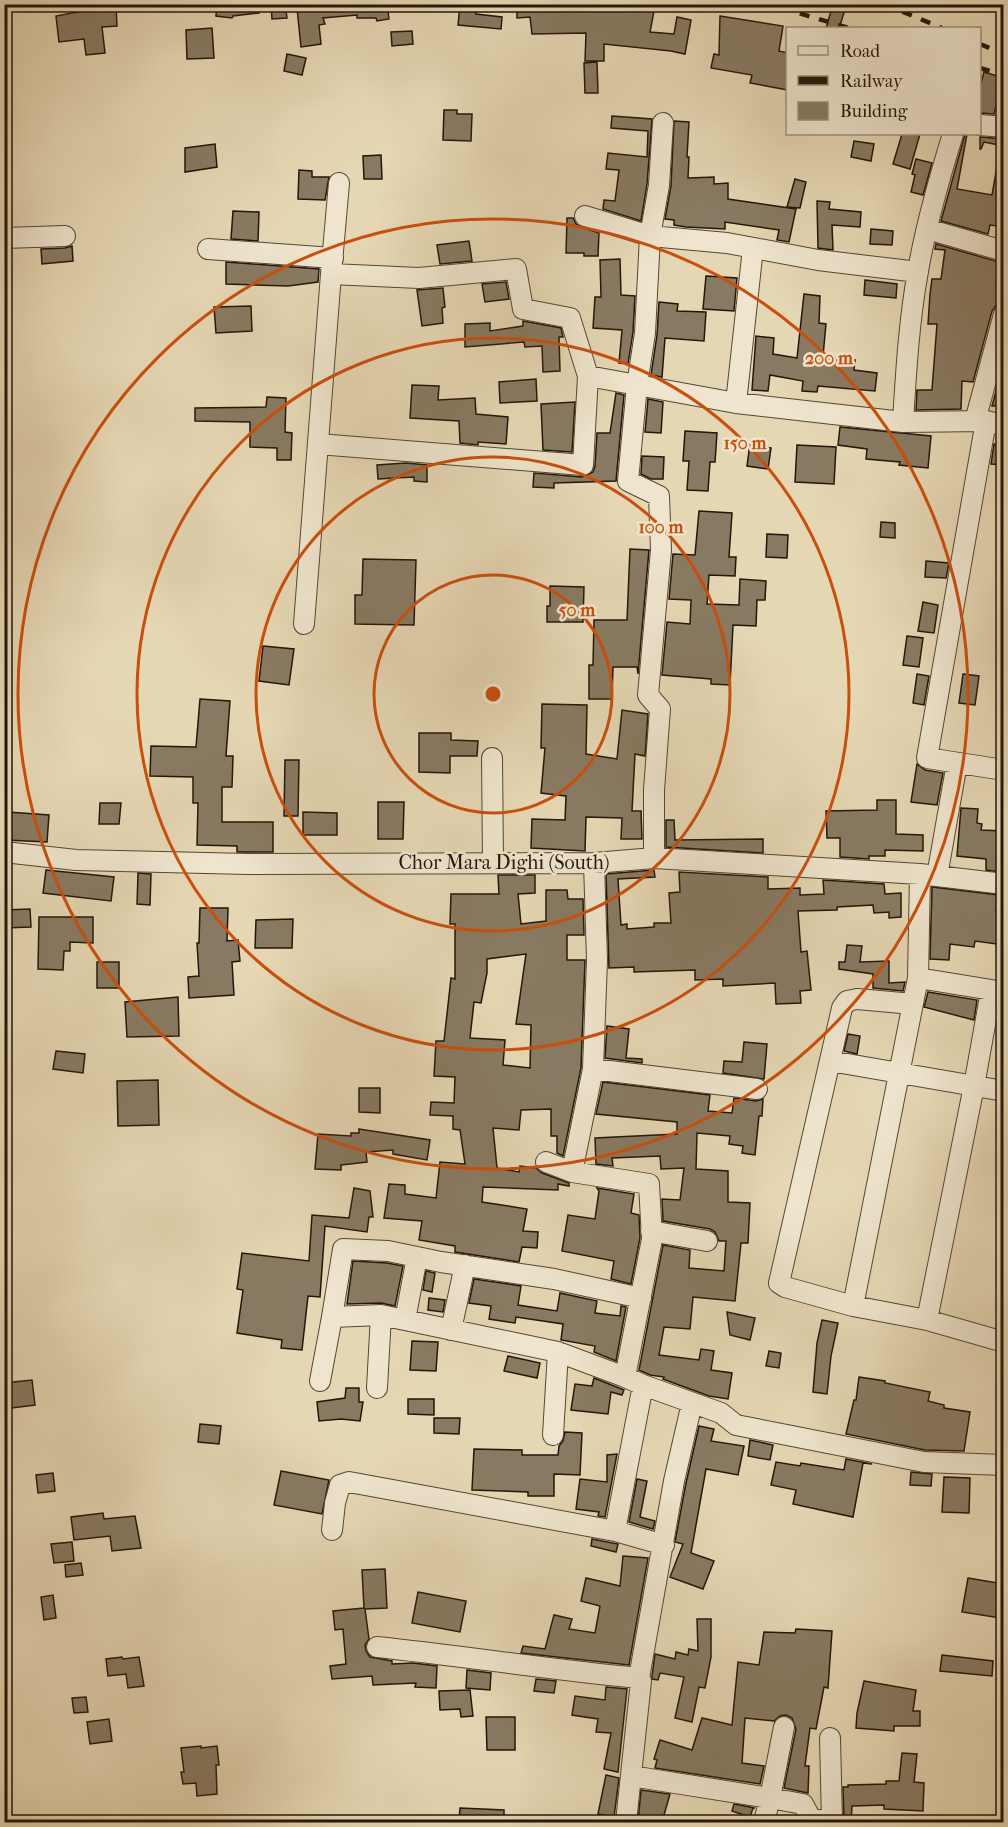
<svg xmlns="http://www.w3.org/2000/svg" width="1008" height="1827" font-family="'IM FELL French Canon',serif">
<rect width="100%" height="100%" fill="#e6d7b4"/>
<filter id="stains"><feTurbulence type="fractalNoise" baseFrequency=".00333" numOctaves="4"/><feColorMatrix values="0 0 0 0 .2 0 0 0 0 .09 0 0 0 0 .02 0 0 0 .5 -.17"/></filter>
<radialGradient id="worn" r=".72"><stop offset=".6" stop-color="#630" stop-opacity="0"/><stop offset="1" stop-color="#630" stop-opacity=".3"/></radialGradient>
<!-- building -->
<path fill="#887a62" stroke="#231609" stroke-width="1.5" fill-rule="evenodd" d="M100 4 101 8 116 7 117 26 102 27 105 53 86 55 84 39 59 42 56 16 88 10V5Z
M217 4H258L259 13 233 16 232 18 216 16Z
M271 4H285L287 18 272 19Z
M317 4H387L389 19 377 21 376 18H357V15L323 18 325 24 319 25 321 44 301 47 297 8Z
M460 4H476V14L502 17 501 29 458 25Z
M517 4H625L654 11 650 32 674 34 677 17 691 20 685 54 671 51 604 44V61H585L586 33 532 34 530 17 517 18Z
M833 4H847L839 28H826Z
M720 16 783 26 779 51 788 53V90L750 83 752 75 711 68 714 54 719 55Z
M212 28 214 58 187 59 186 30Z
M412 31 413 44 392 46 391 32Z
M287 54 306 58 302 75 284 71Z
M597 62 598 93H585L584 63Z
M984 72 1004 78 994 114 980 113V87Z
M444 110H457V114H472L471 141 443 140Z
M612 116 652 119 647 184 641 221 603 209 604 200 615 201 619 170 606 169 608 153 647 157 648 131 611 128Z
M674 121 689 122 687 157H689L688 178 714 177V184L728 183V199L796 209 789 242 777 240 779 230 725 222V229L686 227 674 225V220L665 219 671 186Z
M902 134H920L910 169 893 164Z
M965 134H967L957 189 992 195 997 166 1004 167V227L990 225 988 234 941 221Z
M980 137 1004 139V146L984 142 981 149H980Z
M854 141 874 144 871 161 851 157Z
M215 144 217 167 185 172V148Z
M381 155 382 179H364L363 156Z
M916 159 932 163 923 195 911 192 915 175 912 174Z
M299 170 312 171V177H329L325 200 298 199Z
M795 179 806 182 800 208 787 207Z
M817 201 830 202 829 209 861 212 860 227 832 225 833 250 818 248Z
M233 211 259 212 258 241 231 239Z
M567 218H573L576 224 581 227 599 233 598 256H584V253H566Z
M871 229 893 231 892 245 870 244Z
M469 241 472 261 440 264 437 245Z
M936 244 999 262 996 284H1004V302L996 305 992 311 973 382 962 381 961 409 916 410 917 390H932L937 324H928L930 294 932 279H941L945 250 935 249Z
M72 246 73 261 42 264 41 249 65 248Z
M620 259 621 295 635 296 633 332 628 364 619 363 622 330 593 328 595 297H601L600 260Z
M226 262 319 269 318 282 288 286 226 284Z
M706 276 737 278 734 311 703 309Z
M865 280 897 284 896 298 864 295Z
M506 282 509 299 485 302 482 284Z
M443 288 445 307 442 308 443 323 422 326 417 290Z
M804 294 820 296 819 323 826 324 823 356 855 360 854 370 877 373 875 391 818 386 817 392 802 391 803 381 770 375 768 391 752 390 756 336 774 338 773 354 797 358Z
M659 302 678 304 677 311 706 312 704 341 665 338 662 377 651 375 657 335Z
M251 306 252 331 216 333 214 307Z
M523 321 561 328 563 337H559L560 371 543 372 542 346 525 347 524 342 465 347V324L490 323V331L523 326Z
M1004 362V406H992Z
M536 379 537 401 500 403 499 382Z
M412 385 439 386 438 400 475 398 476 414 508 417 506 444 478 442V445L460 443 459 421 410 418Z
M616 393 624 395 616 481 554 483V488L533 487 534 473 582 477 593 472 595 466 597 433H610Z
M267 397 286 398 285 432 292 433 291 460H277V448L250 447V422L195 421V408L266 407Z
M648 399 663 402 661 433 645 432Z
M575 402 572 452 543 450 541 404Z
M840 427 931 436 928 468 899 465 900 462 866 459 867 449 838 445Z
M685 431 717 433 715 462H710L708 491 687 490 689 461H683Z
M750 444 771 448 768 469 747 466Z
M994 444H1004V465L991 464Z
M797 445 836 447 834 484 795 482Z
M642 456 664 457 663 479H651L641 474Z
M406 463 427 465V482L414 481V477L378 479 377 465Z
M699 511 732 513 729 557H736L735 576 709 575 707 604 739 605 740 579 766 581 765 600H757L756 626 733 625 730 685 711 684V679L662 675 667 622 690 624 691 600 669 599 673 554 695 555Z
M881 522 895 523V538L880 537Z
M767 534 788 535 787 558 766 557Z
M630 549 649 550 638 674 637 667H613L612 699H589V665H593L594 620H627Z
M363 559 416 560 414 625 355 624V595H362Z
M926 561 949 563 946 578 925 577Z
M550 586 584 587 583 622H547V606H550Z
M923 602 938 605 934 633 918 631Z
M907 636 923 638 919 667 903 665Z
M263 646 294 649 289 685 259 681Z
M917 674 929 676 924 705 913 703Z
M963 674 979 676 975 705 959 703Z
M200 699 230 701 226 756H233L232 787H222V822H273V852H237V846L197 845 198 803H193V777L150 776 151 746 196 747Z
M542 704 587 705 586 754 617 759 622 710 648 714 645 756 635 754 632 811H641L642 839H621L622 818 586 817 585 851 531 848 532 819 565 820 566 796 541 793 545 748H541Z
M419 733H451V740L478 741 477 756H450V773L419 772Z
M285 760H299L298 816H284Z
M917 764 925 770 943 773 937 805 911 802Z
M877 800H896V834L923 835V851L885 850V856H869V859L840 857V838H827L826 811 877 810Z
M378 802H404L403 839H378Z
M100 803H121L119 824H99Z
M961 808 978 809 977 823 982 824 981 830 1004 831V868H1002L1001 872 986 870V859L957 856Z
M8 812 49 815 47 842 6 840Z
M303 812 337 813V835H303Z
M666 820H674L675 840 763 839V853L666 847Z
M46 870 114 877 111 901 43 893Z
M654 870 655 877 618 879 621 925 627 924V929L654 927V923H671L669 893 680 892 679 872 768 877V889L800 888V895L824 894 823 880 884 884 885 894 901 893V917L889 918V912L874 913 873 905 837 907V910L798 911 801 952 807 951 811 990 800 991 801 1003 776 1004 775 983 723 986V979L695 980V970L634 972V967L609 968 606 874Z
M138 873 151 874 150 905 137 904Z
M498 875H535V893L518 894 521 924 546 921V890H567L568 899H583L584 935H567V960H585L581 1068 563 1156 557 1153V1136H551V1109L521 1110 519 1130 493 1128 497 1168 519 1172 520 1166 536 1168 542 1173 569 1183V1186L558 1184V1190L483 1187 482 1202 527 1209 523 1231 538 1232 537 1248 522 1247 519 1262 455 1252V1246L419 1240 422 1221 384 1218 389 1184 405 1185V1194L436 1198 440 1162 465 1164 460 1130 453 1129V1116L430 1115 431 1102 454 1103 455 1077 434 1076 436 1041H444L451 978 455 979V924H450L451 894H499ZM526 954 516 1024 531 1025 530 1068 503 1065 505 1040 470 1038 474 1002 481 1003 487 973V959Z
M932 887 999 895 996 911 1004 912V945L975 941 974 947 950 944 949 960 930 959Z
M200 908H228L227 941 238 940 240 961 232 962 234 995 189 998 188 977 199 976 197 943H199Z
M30 909 31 927 4 928V910Z
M39 917H93V943L70 942V951H64L63 970 38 969Z
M293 919 292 948H255L256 920Z
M847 945 862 946 860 962 889 961V983L905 982 903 991 873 988V974L839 969V962H845Z
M97 962H119V988H97Z
M928 992 977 1000 974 1020 924 1007Z
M178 997 179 1036 127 1037 125 1002Z
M607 1026 629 1029 626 1058 642 1059V1063L605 1058Z
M848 1034 860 1036 857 1054 844 1051Z
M744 1042 767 1044 764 1079 723 1073 724 1061 742 1062Z
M56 1051 85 1054 83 1073 53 1069Z
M158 1080 159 1125 118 1126 117 1081Z
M603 1082 710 1095 708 1111 732 1113 734 1098 756 1101 763 1099 762 1116H759L755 1155 742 1153 743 1146 729 1144 730 1136 697 1133 696 1169 728 1171V1202L750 1203 748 1243H741L735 1301 693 1297 690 1329 664 1327 659 1355 699 1360 701 1349 714 1351 711 1370 732 1373 728 1399 709 1396 663 1379 664 1377 650 1375 639 1370 663 1245 690 1250 689 1268 724 1271 726 1241H719L715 1232 710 1229 663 1221 662 1199 680 1200 684 1168 661 1169 660 1156 612 1158 613 1166 596 1164 595 1138 677 1134V1122L596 1114Z
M359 1088H380V1113L359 1112Z
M359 1129 430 1140 427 1160 393 1154V1150L366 1152 367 1162 341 1165V1170L315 1169 318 1134 351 1136V1133H359Z
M354 1188 370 1191 373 1217H369L367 1232 325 1226 320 1297 308 1296 302 1350 281 1348 282 1340 237 1333 243 1290 237 1289 242 1253 309 1261 312 1215 349 1218Z
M597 1188 634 1194 631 1213 639 1215 640 1238 631 1284 611 1279 614 1261 562 1251 568 1215 595 1219 599 1191Z
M353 1261 387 1263 403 1266 395 1306 381 1303 347 1304Z
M426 1271 435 1273 432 1292 423 1290Z
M474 1279 521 1286 518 1305 557 1311 560 1293 597 1301 595 1313 620 1316 621 1306 626 1307 616 1361 594 1352 595 1346 561 1340 563 1324 516 1317 515 1323 489 1319 491 1306 469 1303Z
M429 1298 445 1300 443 1312 428 1310Z
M727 1312 755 1318 750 1340 730 1335Z
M822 1320 838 1323 831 1356 827 1394 813 1392 817 1343Z
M412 1341 438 1342 436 1371 410 1370Z
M769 1351 781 1353 779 1368 766 1366Z
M508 1356 540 1363 537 1378 504 1371Z
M859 1377 885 1381V1383L930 1392 928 1401 944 1405V1408L970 1412 964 1451 925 1450 846 1434 854 1400H856Z
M594 1378 624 1390 622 1395 611 1392 608 1414 571 1410 575 1384 592 1386Z
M32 1380 35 1405 4 1409V1383Z
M346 1388H359V1402H363L360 1421 341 1419 319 1421 317 1402 345 1398Z
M408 1399H434V1415L408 1414Z
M434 1418H460L459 1434 434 1433Z
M200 1424 221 1426 219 1444 198 1442Z
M699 1426 714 1429 711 1441 744 1446 738 1475 706 1469 691 1553 714 1561 703 1589 670 1577 683 1544 675 1542 686 1483Z
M565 1432 582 1433 580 1475 554 1474V1496H528V1492L472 1490 474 1449 522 1450V1455H558L559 1446 563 1441Z
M750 1440 773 1445 770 1460 748 1456Z
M617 1454 605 1517 598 1516 599 1512 576 1509 580 1479 607 1482V1455Z
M846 1459 872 1464 863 1463 853 1517 793 1504 796 1490 771 1485 776 1462 800 1466 801 1463 844 1470Z
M281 1471 329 1480 322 1514 274 1505Z
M911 1472 932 1474 931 1486 910 1485Z
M53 1473 55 1491 38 1493 36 1475Z
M944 1477 970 1478 969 1513 942 1512Z
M637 1479 647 1481 640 1517 655 1521 653 1529 629 1522Z
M103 1513 104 1519 135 1516 141 1548 112 1551 110 1536 74 1540 71 1517Z
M592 1539 618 1544 616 1552 591 1546Z
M72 1542 74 1561 54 1563 51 1544Z
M623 1556 648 1558 629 1665 521 1653 523 1646 545 1649 554 1615 572 1619 569 1629 595 1633 600 1606 581 1601 586 1578 620 1586Z
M81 1563 83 1575 66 1577 65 1565Z
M385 1569 387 1608 365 1609 369 1639 365 1645 366 1651 370 1657 392 1661V1664L413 1663 437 1666 436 1688 415 1687 416 1683 373 1685 372 1676 332 1679 330 1666 346 1664 343 1629 335 1630 333 1611 364 1608 362 1570Z
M968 1578 1004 1584 1000 1618 962 1612Z
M418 1592 466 1601 460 1632 412 1623Z
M53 1595 56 1618 44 1620 41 1597Z
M697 1619H711V1657L705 1688 699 1687 692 1722 675 1718 684 1677 660 1673 658 1680 652 1679V1676L655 1654 675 1659 676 1652 688 1655 689 1649 698 1651Z
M796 1629 832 1631 828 1688 824 1687 816 1729 810 1728 805 1766H809L808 1793 784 1788 796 1729 792 1718 786 1715 780 1716 774 1721 745 1718 742 1763 764 1766 760 1784 655 1768 657 1760 654 1759 660 1740 692 1750 702 1718 732 1725 738 1662 759 1665 764 1632 795 1633Z
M942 1655 993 1661 992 1676 940 1671Z
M122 1657 123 1659 139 1657 144 1686 128 1688 126 1674 108 1676 106 1659Z
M467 1670 491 1673 490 1690 466 1688Z
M536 1679 556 1681 554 1693 534 1691Z
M864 1681 916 1690 913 1711H920V1726H894V1731L856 1728 857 1713Z
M606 1687 627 1689 618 1772 604 1769 611 1733 596 1732 598 1719 572 1715 575 1696 605 1700Z
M470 1690 473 1716 461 1717 460 1709 440 1710 439 1691Z
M86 1697 88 1712 74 1713 72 1698Z
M486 1717H515V1750H487Z
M109 1719 112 1741 90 1744 87 1722Z
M201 1746V1748L217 1746 219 1765H216L217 1794 197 1796 196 1783 183 1784 181 1772H184L181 1748Z
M902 1753 917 1754 914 1782 924 1783 923 1811 884 1809V1805L852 1806 851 1822H844L843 1787H848V1785L886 1784V1781H899Z
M606 1775 619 1778 614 1817 598 1814Z
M641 1790 670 1794 662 1822H638Z
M734 1804 755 1808H753L750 1817 732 1811Z
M460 1808 504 1810V1822H459Z"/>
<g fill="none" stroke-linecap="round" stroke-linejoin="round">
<!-- minor casing -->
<g stroke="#544634" stroke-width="22">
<path id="minor" d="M980 125 1004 127
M339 183 331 274 419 278 516 269 523 309 570 318 588 376 736 403 903 422 986 421 1004 425
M585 216 650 236 727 243 818 260 918 272
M927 229 1004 251
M4 238 65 236
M208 249 333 258
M736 403 753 248
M975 421 1004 314
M986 421 927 758 1004 770
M903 422C906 372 909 321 918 271 926 225 939 179 953 134
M318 444 583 465 588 376
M304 624 331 274
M492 758 493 862
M4 852 76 860 249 864 594 863 654 858 920 874 1004 884
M654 858V790L660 709 648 695 661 550 659 496 628 481 637 385 645 333 650 236 659 185 663 123
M594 863 597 960 593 1069 572 1172 649 1184 652 1239 625 1377 643 1385 721 1413 736 1425 924 1462 1004 1465
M937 876 957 763
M918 978 1004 992
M913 1004 857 999 847 1001 842 1008 779 1283 785 1287 853 1306 927 1320 1004 1342
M830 1061 1004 1091
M593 1069 757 1089
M546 1162 572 1172
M651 1231 707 1241
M853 1306 918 978 920 874
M332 1317 343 1249 388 1251 441 1262 554 1279 641 1298
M405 1320 417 1257
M927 1320 974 1086 991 991
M451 1330 465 1265
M320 1381 332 1317 381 1315 405 1320 558 1352 625 1377
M377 1388 381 1315
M553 1435 558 1352
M332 1530 335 1503 340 1485 349 1482 615 1531 664 1545
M615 1531 643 1385
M377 1647C464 1656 551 1670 639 1678L674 1481 692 1403
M784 1727 770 1798 803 1804 811 1819 832 1822
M830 1738 832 1822
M631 1776 770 1798 764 1822
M626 1822 641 1681"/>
</g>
<!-- minor -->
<use href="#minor" stroke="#efe5ce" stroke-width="20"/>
<!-- rail -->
<path stroke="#231609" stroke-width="4.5" stroke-dasharray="10 10" stroke-linecap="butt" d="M761 4 778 7 849 28
M884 4 942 28
M4 5 7 4
M980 44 1004 54
M980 68 1004 75"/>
</g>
<!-- distance rings -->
<g fill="none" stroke="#ca4f0c" stroke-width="3">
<circle cx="493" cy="694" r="119"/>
<circle cx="493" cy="694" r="237"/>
<circle cx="493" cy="694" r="356"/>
<circle cx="493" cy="694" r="475"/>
</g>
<g text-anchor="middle" stroke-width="5" stroke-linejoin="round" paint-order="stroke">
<!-- street labels -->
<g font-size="20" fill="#231609" stroke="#efe5ce">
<text x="504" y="869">Chor Mara Dighi (South)</text>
</g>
</g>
<circle cx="493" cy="694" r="9" fill="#ca4f0c" stroke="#efe5ce" stroke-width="3"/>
<g font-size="18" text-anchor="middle" font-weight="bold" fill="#ca4f0c" stroke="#efe5ce" stroke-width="5" stroke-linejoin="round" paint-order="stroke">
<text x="829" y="364">200 m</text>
<text x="745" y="449">150 m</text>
<text x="661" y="533">100 m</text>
<text x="577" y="616">50 m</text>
</g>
<!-- margin -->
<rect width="1008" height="1827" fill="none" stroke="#e6d7b4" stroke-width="24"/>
<rect x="6" y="6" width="996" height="1815" fill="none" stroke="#231609" stroke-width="3"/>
<rect x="12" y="12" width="984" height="1803" fill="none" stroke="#231609" stroke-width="1.5"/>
<!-- legend -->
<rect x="786" y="27" width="195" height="108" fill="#efe5ce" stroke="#9d927f" stroke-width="1.5"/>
<rect x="798" y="46" width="30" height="9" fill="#efe5ce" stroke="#9d927f" stroke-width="1.5"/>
<text x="840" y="57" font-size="18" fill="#231609">Road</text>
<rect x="798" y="76" width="30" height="9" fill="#231609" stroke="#9d927f" stroke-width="1.5"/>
<text x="840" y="87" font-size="18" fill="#231609">Railway</text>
<rect x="798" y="102" width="30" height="18" fill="#887a62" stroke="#9d927f" stroke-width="1.5"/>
<text x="840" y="117" font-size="18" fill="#231609">Building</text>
<rect width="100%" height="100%" filter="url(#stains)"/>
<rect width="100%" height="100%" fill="url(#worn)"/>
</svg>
